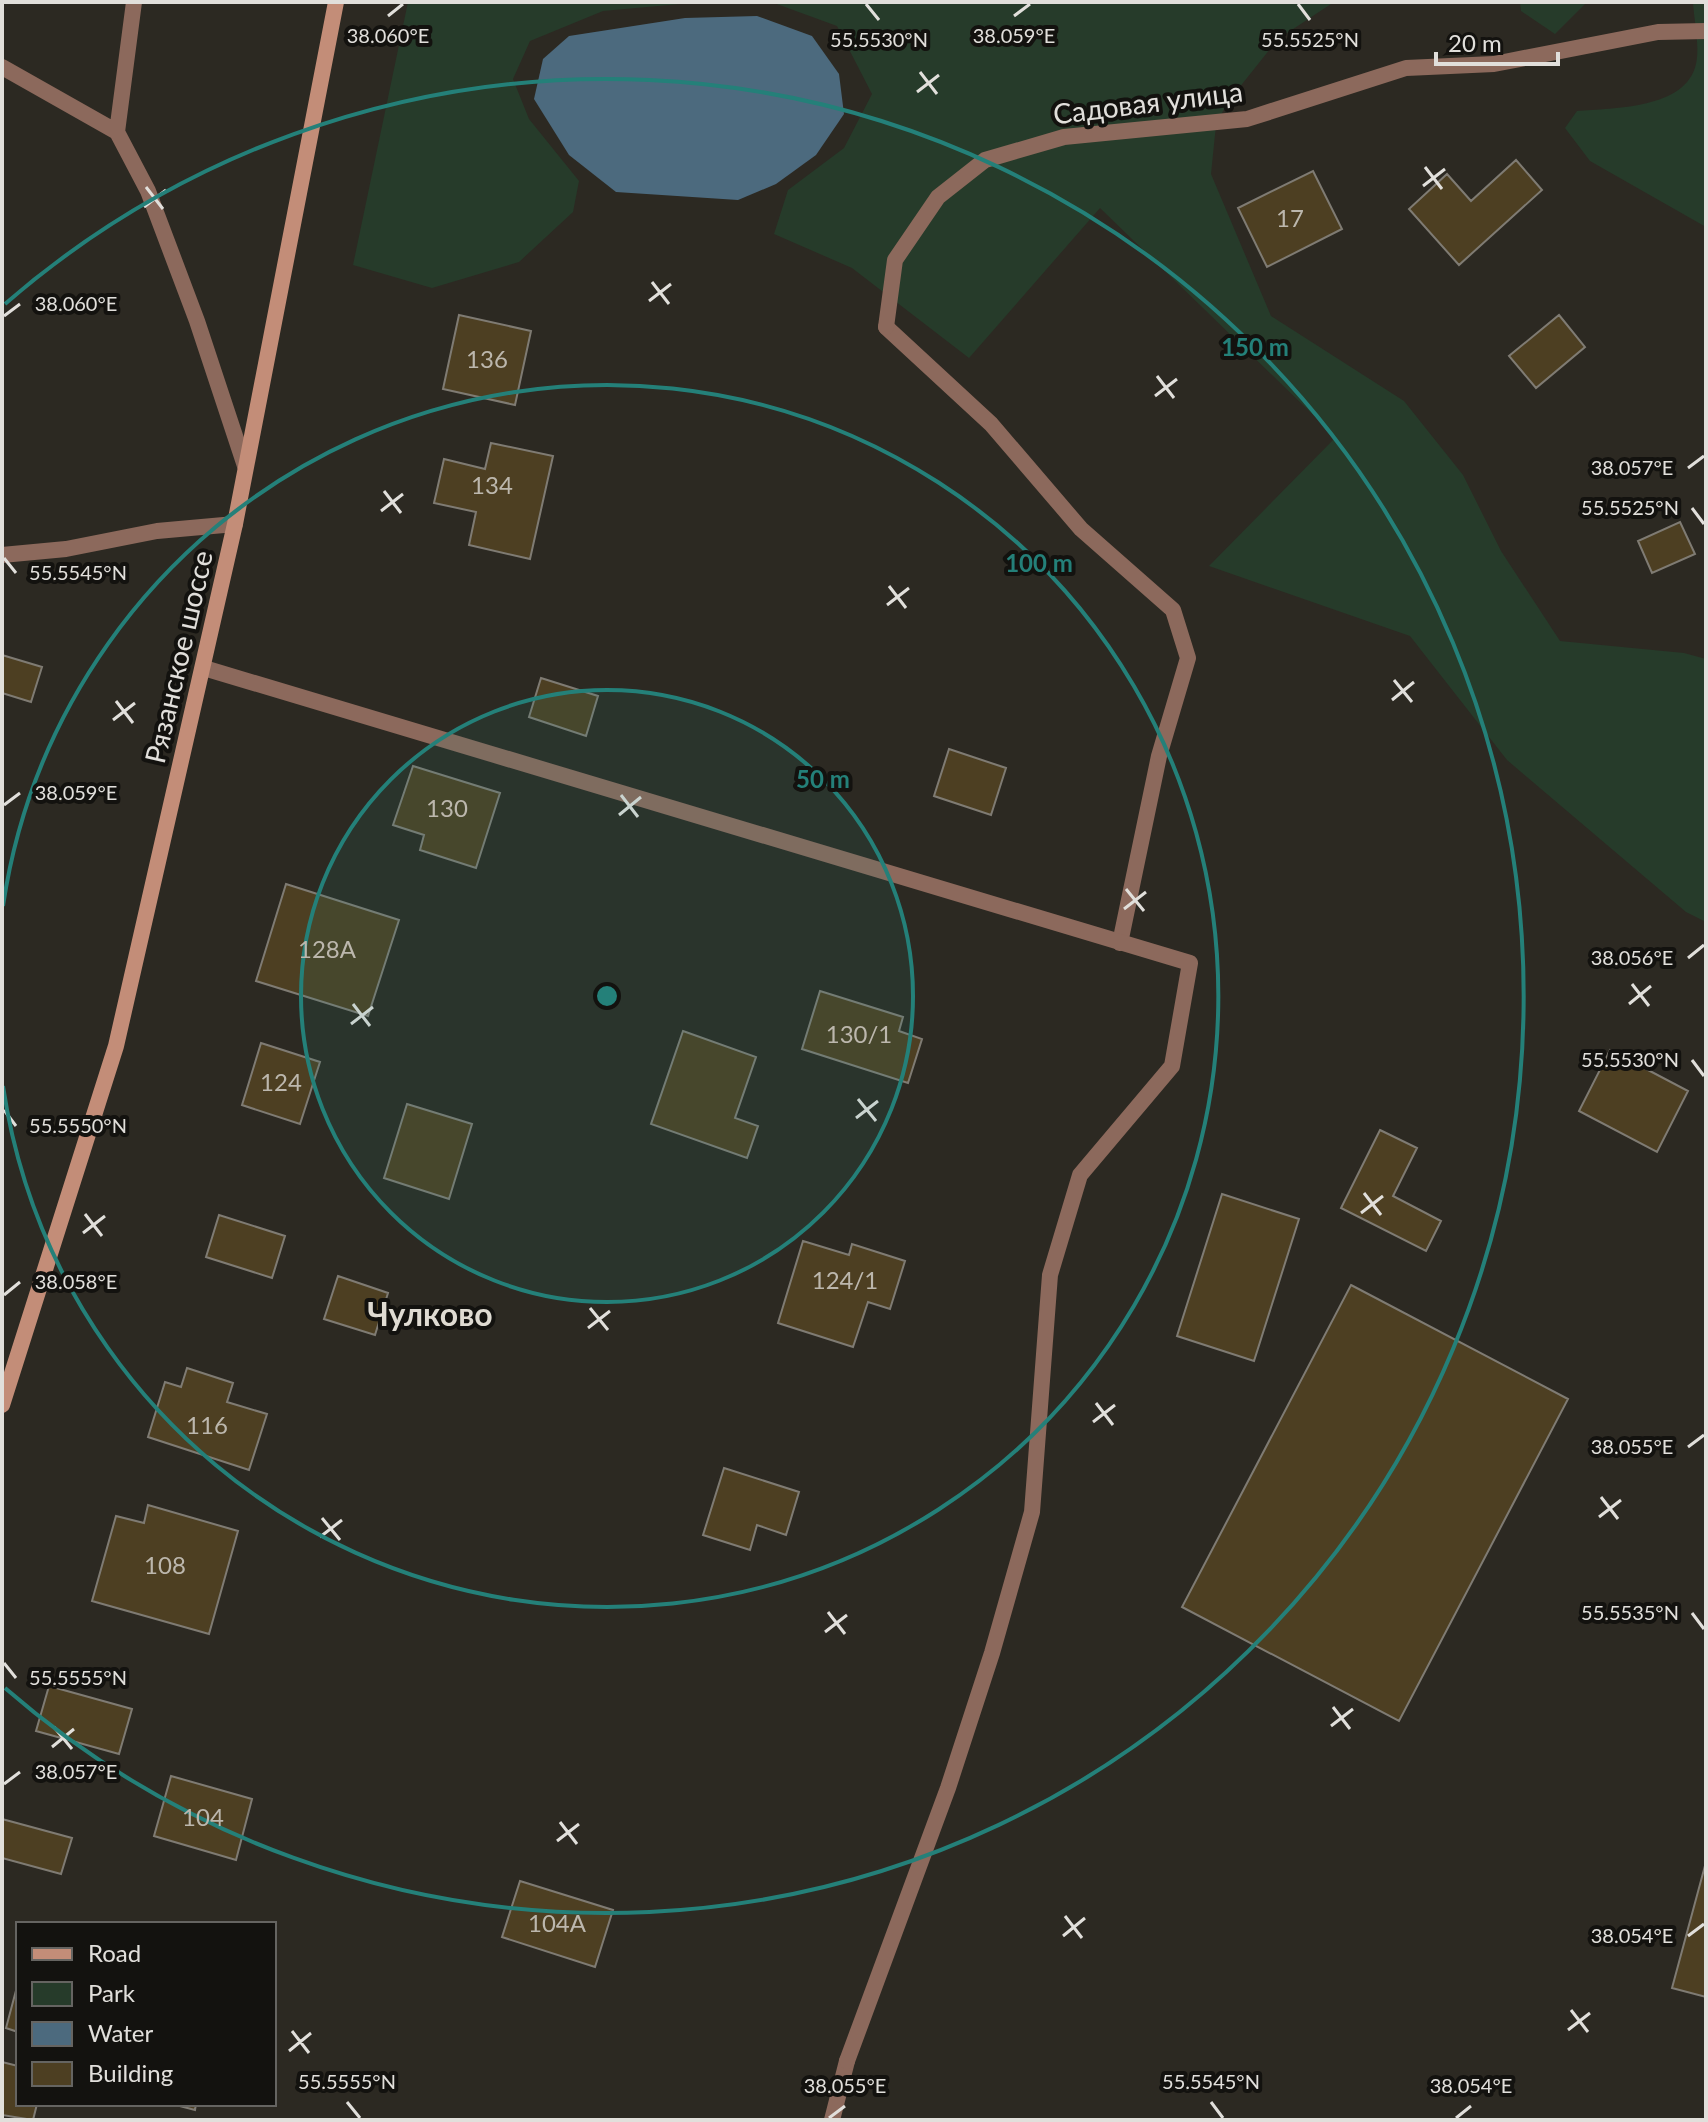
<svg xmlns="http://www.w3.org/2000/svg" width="1708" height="2122" font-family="Lato,sans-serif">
<rect width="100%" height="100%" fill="#2c2922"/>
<!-- green -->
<path fill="#263b2a" d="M408 2H702L603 11 530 41 513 79 529 119 579 181 573 212 519 262 432 288 353 265Z
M752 2H1334L1278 39 1227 103 1216 125 1211 174 1271 316 1404 401 1463 475 1501 551 1560 641 1684 653 1706 659V922L1686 912 1507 760 1410 636 1209 566 1336 437 1100 208 969 358 852 268 774 234 788 190 844 148 872 94 837 26 774 3Z
M1520 2H1587L1555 34 1521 11Z
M1693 2H1706V227L1590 161 1565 128 1577 111C1614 108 1686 109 1696 64 1700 46 1694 21 1693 2Z"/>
<!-- water -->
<path fill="#4c6a7e" d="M757 16 812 36 839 74 844 114 816 155 776 184 738 200 616 192 569 155 534 99 543 59 569 36 685 18Z"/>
<!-- building -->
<path fill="#4d3f22" stroke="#7f7b73" stroke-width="2" d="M1516 160 1542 190 1459 265 1409 209 1447 174 1471 201Z
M1313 171 1342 229 1267 267 1238 208Z
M459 315 531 331 515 405 443 389Z
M1559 315 1585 347 1536 388 1509 356Z
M491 443 553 456 530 559 469 545 476 512 434 503 444 459 485 469Z
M1680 522 1695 554 1652 573 1638 541Z
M2 655 42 667 31 702 2 693Z
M541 678 598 696 586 736 529 717Z
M949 749 1006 768 991 815 934 796Z
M413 766 500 793 476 868 420 850 424 835 393 825Z
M286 884 399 920 368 1016 256 981Z
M820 991 903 1017 899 1031 922 1039 908 1083 802 1049Z
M683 1031 756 1057 735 1118 758 1126 747 1158 651 1124Z
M261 1043 320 1062 300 1124 242 1105Z
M1610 1050 1688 1091 1657 1152 1579 1111Z
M407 1104 472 1124 449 1199 384 1178Z
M1380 1130 1417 1148 1393 1196 1441 1221 1426 1251 1341 1208Z
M1222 1194 1299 1219 1254 1361 1177 1336Z
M219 1215 285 1236 272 1278 206 1257Z
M803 1241 849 1255 852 1244 905 1261 890 1309 868 1302 853 1347 778 1323Z
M338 1276 388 1293 375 1335 324 1319Z
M1351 1285 1568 1399 1399 1721 1182 1607Z
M187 1368 233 1383 227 1402 267 1414 249 1470 148 1437 165 1382 181 1387Z
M724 1468 799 1492 786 1535 757 1525 750 1550 703 1535Z
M148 1505 238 1531 209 1634 92 1601 116 1516 144 1523Z
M49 1686 132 1709 119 1754 36 1731Z
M171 1776 252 1799 236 1860 154 1836Z
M2 1819 72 1838 61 1874 2 1858Z
M1706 1862V1997L1672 1988Z
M520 1881 613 1910 595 1967 502 1937Z
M18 1983V2032L6 2028Z
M2 2062 18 2066V2104H37L33 2120 2 2115Z
M172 2104H196L195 2110Z"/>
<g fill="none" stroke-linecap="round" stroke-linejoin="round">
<!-- service -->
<path stroke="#8c695c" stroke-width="16" d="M2 67 117 132 148 191 197 321 245 466
M117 132 134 2
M886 327 991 424 1081 529 1173 610 1188 658 1159 756 1120 943
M832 2120 847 2061"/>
<!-- minor -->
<path stroke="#8c695c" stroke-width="16" d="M886 327 895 260 938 197 985 160 1064 137 1247 119 1406 68 1494 64 1658 32 1706 31
M2 555 66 549 157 531 235 524
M204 668 1190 963 1172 1066 1080 1175 1050 1275 1032 1512 992 1653 948 1788 847 2061"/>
<!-- secondary -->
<path stroke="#c38d78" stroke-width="16" d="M2 1405 116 1046 235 524 336 2"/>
</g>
<!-- ticks -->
<path fill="none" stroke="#e1dfdb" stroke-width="3" d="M866 4 879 20M1298 4 1310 20M388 16 403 4M1014 16 1030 4M920 72 937 94M917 92 939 75M1425 167 1442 189M1423 186 1445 169M146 187 163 209M144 207 166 190M652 282 669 304M649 301 671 284M4 316 20 304M1157 376 1174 398M1155 396 1177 379M1688 468 1704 456M384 491 401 513M1692 508 1704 524M381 511 403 494M4 558 16 573M889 586 906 608M887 605 909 588M1394 680 1412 702M1392 700 1414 682M116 701 133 723M113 720 135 703M621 795 638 817M4 805 20 793M619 815 641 797M1126 889 1144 911M1124 909 1146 892M1688 958 1704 945M1632 984 1649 1006M353 1004 370 1026M1629 1004 1651 986M351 1024 373 1007M1692 1060 1704 1076M858 1099 876 1121M4 1110 16 1126M856 1118 878 1101M1364 1193 1381 1215M1361 1213 1383 1196M85 1214 102 1236M83 1233 105 1216M4 1295 20 1282M590 1308 608 1330M588 1328 610 1311M1096 1403 1113 1425M1093 1422 1115 1405M1688 1447 1704 1435M1601 1497 1618 1519M1599 1517 1621 1500M322 1518 340 1540M320 1537 342 1520M828 1612 845 1634M1692 1613 1704 1629M825 1632 847 1615M4 1663 16 1678M1333 1707 1350 1729M1331 1726 1353 1709M54 1727 72 1749M52 1747 74 1729M4 1784 20 1772M560 1822 577 1844M557 1841 579 1824M1065 1916 1082 1938M1063 1936 1085 1918M1688 1936 1704 1924M1571 2010 1588 2032M1568 2030 1590 2013M292 2031 309 2053M289 2051 311 2033M347 2102 360 2118M1211 2102 1223 2118M829 2118 845 2106M1456 2118 1471 2106"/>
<!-- distance rings -->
<circle cx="607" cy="996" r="306" fill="#248079" fill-opacity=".12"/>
<g fill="none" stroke="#248079" stroke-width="4">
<circle cx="607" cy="996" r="306"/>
<path d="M3 906A611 611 0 1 1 3 1086"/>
<path d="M5 304A917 917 0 1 1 5 1688"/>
</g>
<g text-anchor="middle" stroke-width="8" stroke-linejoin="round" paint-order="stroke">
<!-- number labels -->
<g font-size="24" fill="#bcb7ad">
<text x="1290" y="227">17</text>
<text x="487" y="368">136</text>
<text x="492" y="494">134</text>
<text x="447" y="817">130</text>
<text x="327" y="958">128А</text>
<text x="859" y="1043">130/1</text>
<text x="281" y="1091">124</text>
<text x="845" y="1289">124/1</text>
<text x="207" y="1434">116</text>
<text x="165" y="1574">108</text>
<text x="203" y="1826">104</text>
<text x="557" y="1932">104А</text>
</g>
<!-- street labels -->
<g font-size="28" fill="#e1dfdb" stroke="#13120f">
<text transform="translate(1148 103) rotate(-7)" y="10">Садовая улица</text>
<text transform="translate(179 657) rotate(-77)" y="10">Рязанское шоссе</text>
</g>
<!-- quarter labels -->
<g font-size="32" font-weight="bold" fill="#dfdbd2" stroke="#13120f">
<text x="430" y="1326">Чулково</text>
</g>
</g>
<g font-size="20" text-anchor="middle" fill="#e1dfdb" stroke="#13120f" stroke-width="8" stroke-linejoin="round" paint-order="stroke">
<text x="388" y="43">38.060°E</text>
<text x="1014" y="43">38.059°E</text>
<text x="879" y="47">55.5530°N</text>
<text x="1310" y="47">55.5525°N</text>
<text x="76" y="311">38.060°E</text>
<text x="1632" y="475">38.057°E</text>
<text x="1630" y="515">55.5525°N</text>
<text x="78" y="580">55.5545°N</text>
<text x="76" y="800">38.059°E</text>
<text x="1632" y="965">38.056°E</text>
<text x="1630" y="1067">55.5530°N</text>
<text x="78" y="1133">55.5550°N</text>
<text x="76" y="1289">38.058°E</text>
<text x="1632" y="1454">38.055°E</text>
<text x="1630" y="1620">55.5535°N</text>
<text x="78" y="1685">55.5555°N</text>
<text x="76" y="1779">38.057°E</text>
<text x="1632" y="1943">38.054°E</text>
<text x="347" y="2089">55.5555°N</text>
<text x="1211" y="2089">55.5545°N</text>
<text x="845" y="2093">38.055°E</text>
<text x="1471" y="2093">38.054°E</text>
</g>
<circle cx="607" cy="996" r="12" fill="#248079" stroke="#13120f" stroke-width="4"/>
<g font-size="24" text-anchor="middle" font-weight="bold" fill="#248079" stroke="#13120f" stroke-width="8" stroke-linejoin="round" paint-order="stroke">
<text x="1255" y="356">150 m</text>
<text x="1039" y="572">100 m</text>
<text x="823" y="788">50 m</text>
</g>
<!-- border -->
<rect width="1708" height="2122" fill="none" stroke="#e1dfdb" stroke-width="8"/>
<!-- legend -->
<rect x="16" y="1922" width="260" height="184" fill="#13120f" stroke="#656461" stroke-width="2"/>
<rect x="32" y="1948" width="40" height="12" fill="#c38d78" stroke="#656461" stroke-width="2"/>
<text x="88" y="1962" font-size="24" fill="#e1dfdb">Road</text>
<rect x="32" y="1982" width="40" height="24" fill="#263b2a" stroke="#656461" stroke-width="2"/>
<text x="88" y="2002" font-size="24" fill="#e1dfdb">Park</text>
<rect x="32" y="2022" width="40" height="24" fill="#4c6a7e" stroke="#656461" stroke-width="2"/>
<text x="88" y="2042" font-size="24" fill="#e1dfdb">Water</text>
<rect x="32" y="2062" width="40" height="24" fill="#4d3f22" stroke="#656461" stroke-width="2"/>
<text x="88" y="2082" font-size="24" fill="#e1dfdb">Building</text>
<!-- scale -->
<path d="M1436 52v12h122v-12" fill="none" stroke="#e1dfdb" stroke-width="4"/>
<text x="1448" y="52" font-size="24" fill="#e1dfdb" stroke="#13120f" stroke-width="6" paint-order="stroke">20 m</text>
</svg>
